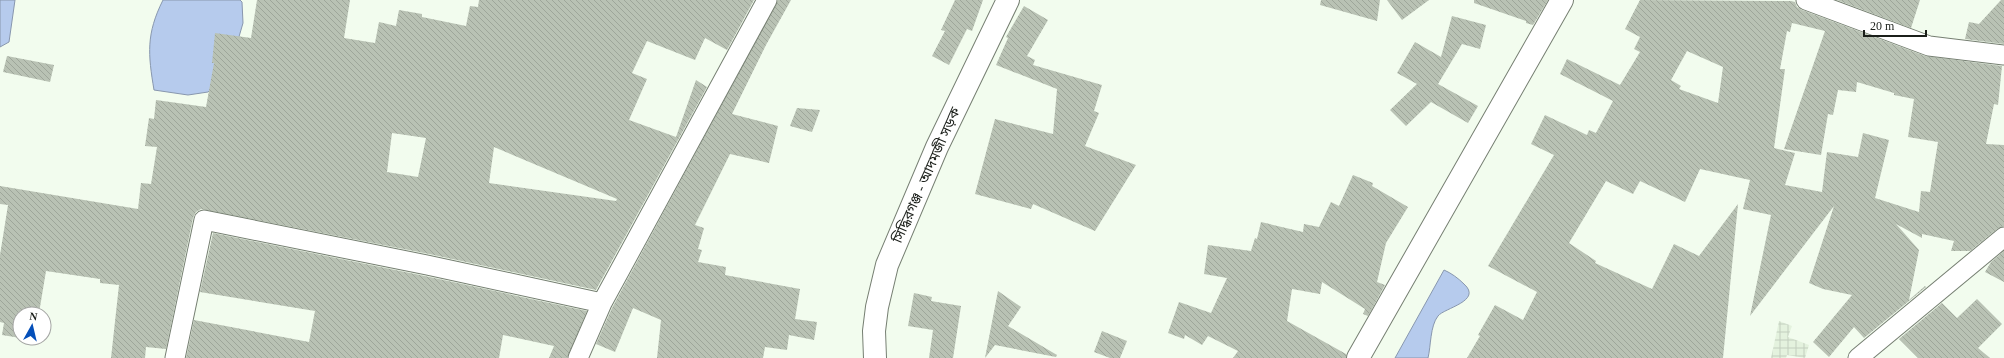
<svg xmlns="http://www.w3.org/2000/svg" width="2004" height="358" font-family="'Times New Roman','Noto Sans Bengali',serif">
<defs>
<pattern id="industrial-grid" width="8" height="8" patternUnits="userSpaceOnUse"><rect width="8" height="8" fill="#e4f2de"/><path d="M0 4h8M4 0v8" fill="none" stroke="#c3cfbe"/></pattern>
<pattern id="building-back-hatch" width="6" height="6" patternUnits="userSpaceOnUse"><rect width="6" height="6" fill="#b9c2b4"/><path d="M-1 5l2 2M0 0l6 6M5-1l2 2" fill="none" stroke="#9ea69a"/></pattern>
</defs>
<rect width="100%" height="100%" fill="#f2fcee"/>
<!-- industrial -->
<path fill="url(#industrial-grid)" d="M1779 321 1792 326 1788 337 1809 345 1805 358 1787 355 1786 358H1771Z"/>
<!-- water -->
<path fill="#b6cbed" stroke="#8897ae" d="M0 0H15L9 42 0 47Z
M163 0H240L242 2 243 23 229 71 208 92 188 95 154 90C148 54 146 34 163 0Z
M1444 270C1451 273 1458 278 1464 284 1483 301 1444 308 1438 316 1430 326 1431 346 1428 358H1395Z"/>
<!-- building -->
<path fill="url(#building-back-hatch)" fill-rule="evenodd" d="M257 0H350L344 38 375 43 379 22 396 26 399 10 422 14V17L466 26 470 6 478 7 479 0H754L727 50 705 38 695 60 647 41 632 73 647 79 629 120 676 137 696 80 707 87 596 290 429 254 201 209 196 212 193 218 166 349 146 347 145 358H111L119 285 100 283V279L46 271 39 313 20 314V338H33V340L2 335 4 323 0 322V255L8 205 0 204V186L138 209 141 183 151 184 157 147 145 146 149 118 154 119 156 100 206 107 214 63H212L215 33 251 38ZM392 133 426 138 418 177 387 172ZM494 147 617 199 616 201 489 183Z
M778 0H791L766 45 732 114 778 126 769 163 730 154 695 225 704 228 698 249 702 250 698 262 726 267 725 275 800 289 795 319 817 322 814 340 789 335 787 350 765 347 763 358H657L661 320 633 308 615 352 596 344 612 308Z
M955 0H983L972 31 967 29 949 65 932 56 945 31 941 30Z
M1321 0H1380L1377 21 1320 5Z
M1387 0H1429L1402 20Z
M1474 0H1548L1533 25 1526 23V21L1474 3Z
M1640 0 1791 1 1795 2 1797 7 1802 10 1925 56 2002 66 1998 105 1994 104 1986 144 2004 145V226L1997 229 1970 251H1951L1954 241 1922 234V238L1896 224 1919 250 1909 300 1925 286 1926 287 1864 338 1854 327 1829 357 1813 342 1852 295 1823 289 1809 283 1834 206 1750 316 1771 215 1743 209 1750 180 1700 169 1685 202 1640 181 1633 194 1606 181 1569 243 1596 261 1595 263 1652 289 1674 244 1699 256 1738 204 1723 358H1467L1480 336 1478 335 1495 305 1523 320 1537 292 1488 266 1554 155 1531 144 1545 115 1587 135 1589 130 1596 133 1613 101 1560 74 1567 59 1620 85 1640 52 1634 49 1640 37 1625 29ZM1792 23 1825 31 1784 149 1821 155 1828 114 1833 115 1838 90 1856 92 1857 82 1894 93V95L1914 99 1908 137 1938 142 1930 192 1921 191 1919 212 1875 198 1889 140 1863 133 1858 157 1827 152 1822 192 1785 185 1795 153 1774 148 1785 69H1780L1787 31 1790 32ZM1687 51 1723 67 1718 103 1679 89 1681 86 1671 80Z
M1837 0H1920L1911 28Z
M2001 0H2004V44L1965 39 1969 22 1979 24Z
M1024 6 1048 20 1027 56 1035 60 1033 65 1102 85 1094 111 1099 113 1085 146 1136 165 1095 231 1033 204 1031 209 975 194 995 119 1053 134 1057 89 996 65 1008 38 1006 37Z
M1452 16 1486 25 1480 49 1462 44 1438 84 1478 106 1468 123 1431 102 1406 126 1390 110 1417 84 1397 73 1415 42 1441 57Z
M7 56 54 65 50 82 3 72Z
M797 108 820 110 812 132 790 126Z
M1353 175 1373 183 1372 186 1408 207 1386 243 1377 282 1385 285 1368 316 1363 314 1365 309 1322 282 1320 294 1292 289 1287 321 1346 354V358H1233L1238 351 1208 336 1202 345 1185 335 1184 339 1168 333 1179 302 1211 313 1227 278 1204 274 1208 245 1251 251 1255 238 1257 239 1261 222 1303 232 1304 224 1319 227 1331 202 1339 206Z
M213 233 425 276 587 311 567 358H549L554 346 503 335 499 358H186L194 320 309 342 315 311 200 292Z
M2004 251V282L1985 272 1991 262Z
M998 291 1021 307 1008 326 1057 355 1056 357 995 345 985 358Z
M914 293 932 297 931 301 961 306 953 358H929L933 330 908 326Z
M1977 299 2002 324 1978 348 1990 358H1918L1899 339 1942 303 1957 318Z
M1102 331 1127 341 1120 358H1110L1094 352Z"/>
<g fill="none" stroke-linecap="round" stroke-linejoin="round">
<!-- minor casing -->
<g stroke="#767f72" stroke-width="21">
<path id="minor" d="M1806 0 1929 46 2004 55
M175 358 204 220 427 265 602 303
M578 358 602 303 767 0
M1858 358 2004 237"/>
</g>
<!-- primary casing -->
<g stroke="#767f72" stroke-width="24">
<path id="primary" d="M875 358 874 331 877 307 887 265 937 147 1008 0
M1358 358 1562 0"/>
</g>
<!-- minor -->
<use href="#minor" stroke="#fff" stroke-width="19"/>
<!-- primary -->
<use href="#primary" stroke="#fff" stroke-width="22"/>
</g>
<g text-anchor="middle" stroke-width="3" stroke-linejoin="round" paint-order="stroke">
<!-- street labels -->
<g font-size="14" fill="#1b1f1a" stroke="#fff">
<text transform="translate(926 175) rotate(-66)" y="5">সিদ্ধিরগঞ্জ - আদমজী সড়ক</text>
</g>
</g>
<!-- north arrow -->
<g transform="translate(32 326) rotate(8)"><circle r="19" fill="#ffffff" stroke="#a4a5a3"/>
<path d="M0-3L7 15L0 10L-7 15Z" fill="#044fb9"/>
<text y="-6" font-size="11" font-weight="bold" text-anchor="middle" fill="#1b1f1a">N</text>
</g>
<!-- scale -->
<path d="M1864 30v6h62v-6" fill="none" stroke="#1b1f1a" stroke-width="2"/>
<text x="1870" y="30" font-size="12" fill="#1b1f1a" stroke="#ffffff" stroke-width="3" paint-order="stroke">20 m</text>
</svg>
